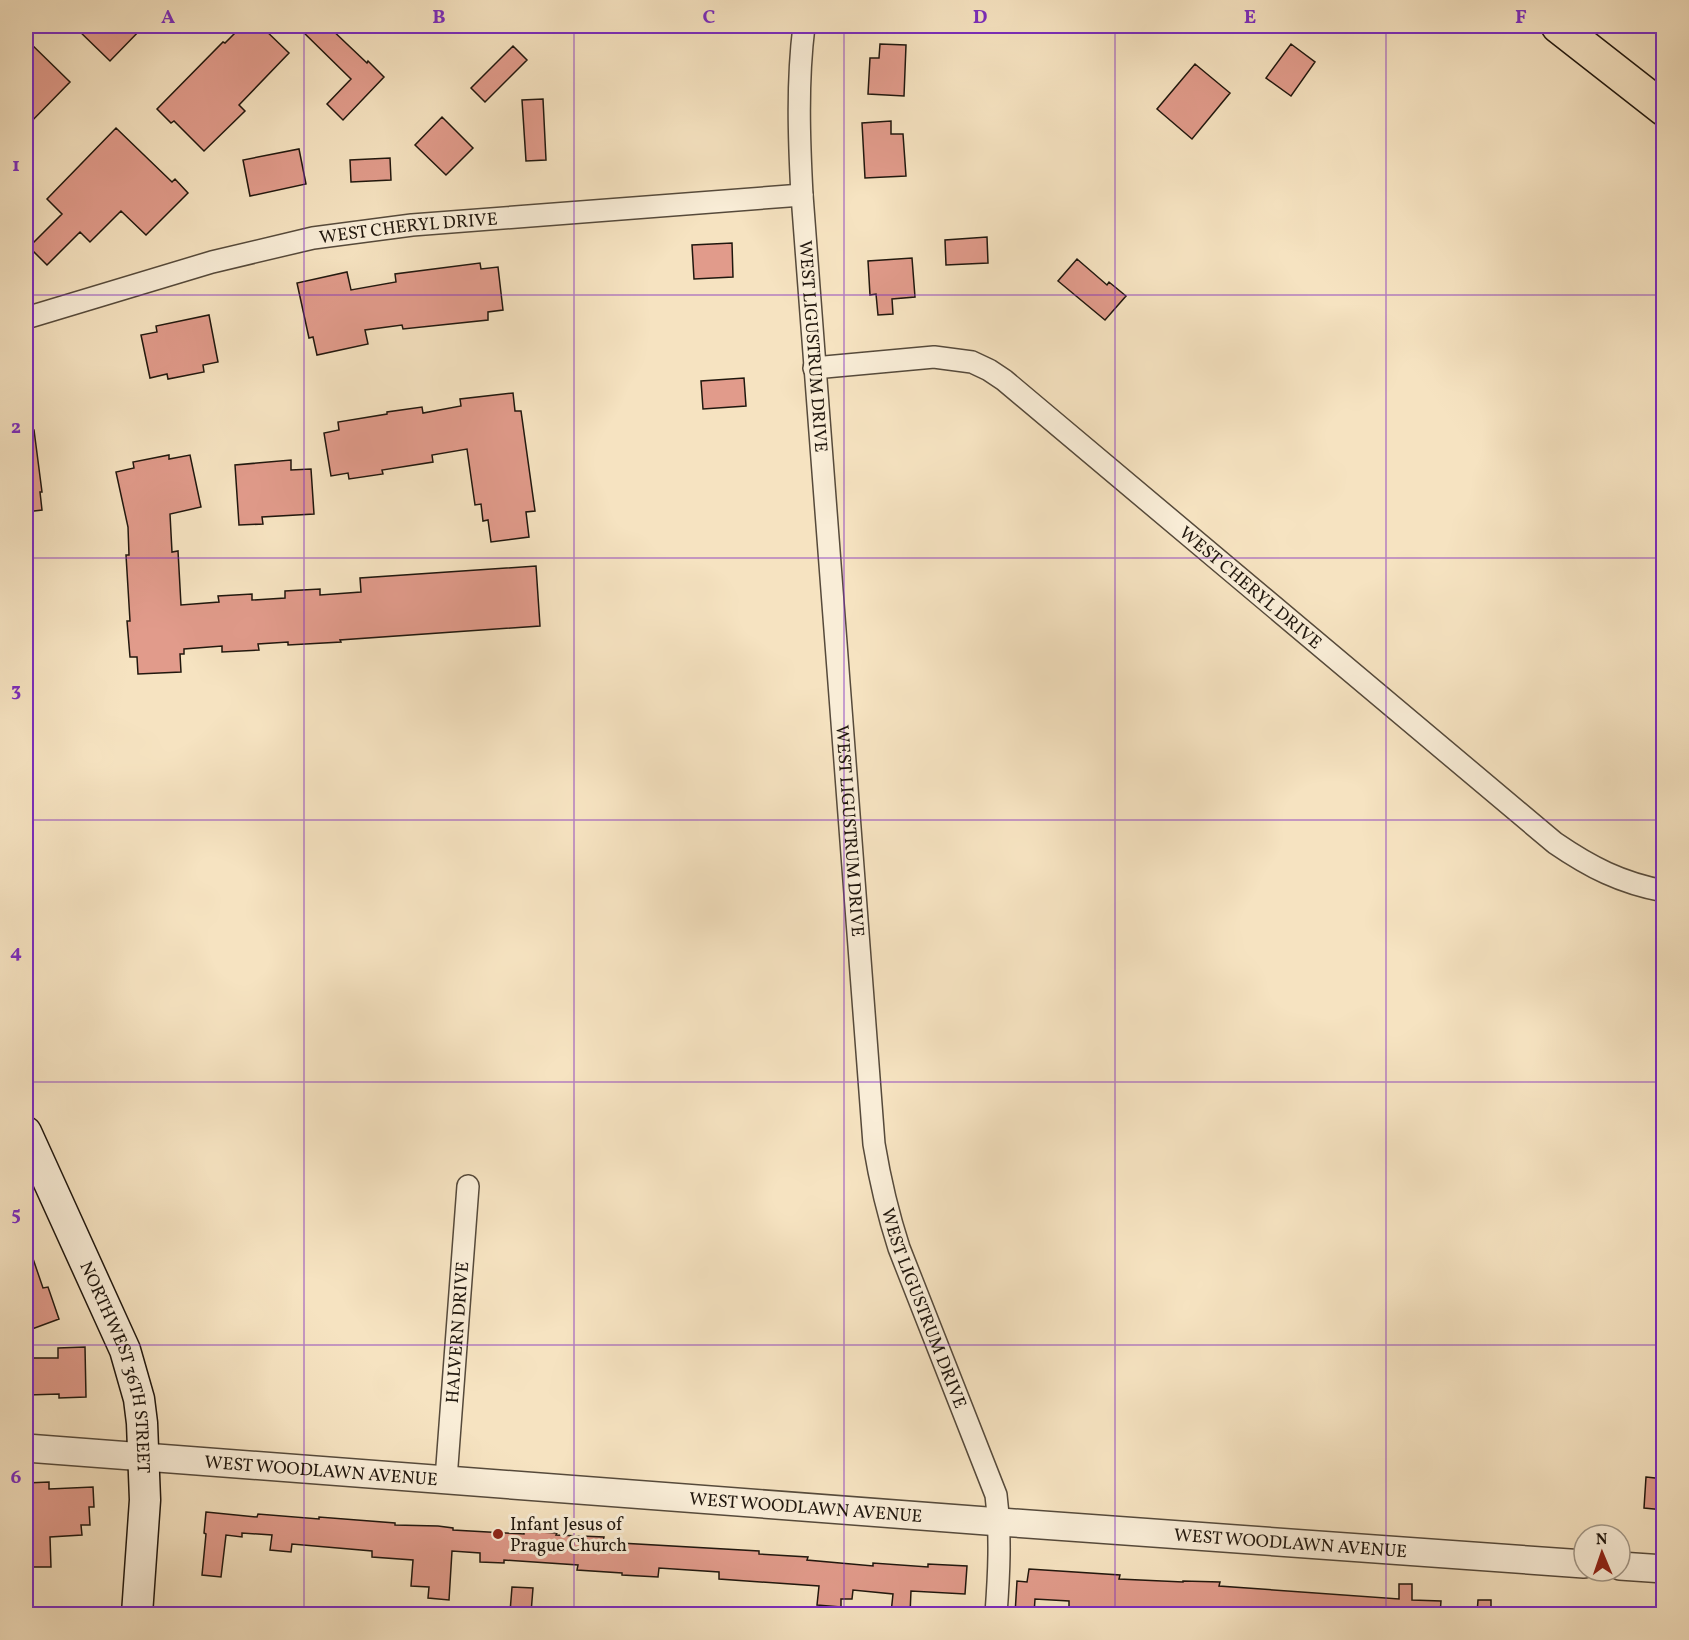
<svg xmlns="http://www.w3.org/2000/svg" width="1689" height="1640" font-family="Vollkorn,serif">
<rect width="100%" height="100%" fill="#f6e3c1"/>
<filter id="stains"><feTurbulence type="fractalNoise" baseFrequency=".00333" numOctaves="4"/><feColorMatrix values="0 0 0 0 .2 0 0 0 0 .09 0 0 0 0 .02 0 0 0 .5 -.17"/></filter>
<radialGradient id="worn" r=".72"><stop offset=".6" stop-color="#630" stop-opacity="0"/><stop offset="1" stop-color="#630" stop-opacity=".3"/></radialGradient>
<!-- building -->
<path fill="#e19b8b" stroke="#20170e" stroke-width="1.5" d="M74 26H144L110 61Z
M242 26H261L289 53 239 105 245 111 204 151 174 121 171 123 157 109 223 42 225 43Z
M297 26H328L367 63 368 61 384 77 343 120 327 104 351 79Z
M26 39 70 82 26 127Z
M880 44 906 45 904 96 868 94 870 58H879Z
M1291 44 1315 62 1291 96 1266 78Z
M513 46 527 60 485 102 471 88Z
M1195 64 1230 93 1192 139 1157 109Z
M543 99 546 160 526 161 522 100Z
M442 117 473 148 446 175 415 145Z
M891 121V134H903L906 176 865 178 862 123Z
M116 128 172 182 175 179 188 193 146 235 121 211 90 242 80 232 47 265 29 247 62 214 47 199Z
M299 149 306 184 250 196 243 160Z
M390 158 391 180 351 182 350 160Z
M987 237 988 263 946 265 945 240Z
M732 243 733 277 694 279 692 245Z
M912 258 915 297 892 299 893 314 878 315 876 294 870 295 868 261Z
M1077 259 1107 285 1109 282 1126 296 1105 320 1058 281Z
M480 263 481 269 498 267 503 310 488 312V320L403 329 402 325 365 330 368 344 317 355 313 337 309 338 297 283 347 272 351 290 396 282 395 274Z
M209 315 218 362 203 365 204 372 168 379 167 374 150 378 141 335 157 332 156 326Z
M744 378 746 406 703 409 701 381Z
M513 393 515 411H521L535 511 526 512 529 537 491 542 488 520 483 521 481 504 475 505 467 449 432 455 433 462 382 470 383 474 349 479 348 473 331 476 324 433 339 430 338 422 387 414V412L422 407 423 413 461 406 460 399Z
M26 430H34L42 492H40L42 510 26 512Z
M169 455V459L190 455 201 507 170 514 172 552 178 551 181 605 219 602 218 596 252 594V600L285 598V591L320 589V595L361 592 360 578 536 566 540 626 340 640 341 642 288 645V642L258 644 259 650 222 652V646L184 649V654H180L181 672 138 674 137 657H130L127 621H130L126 555H129L128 527 116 472 134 468 133 462Z
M291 460V470L311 469 314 514 262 517 263 524 239 525 235 465Z
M26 1244H28L43 1288 48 1287 59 1319 32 1329 26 1312Z
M85 1347 86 1397 59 1398V1394L28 1395 27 1358H58V1348Z
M1646 1477 1664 1479V1510L1644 1508Z
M49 1482V1489L93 1487 94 1507H89L90 1525H81L82 1535 50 1537 51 1567H26V1483Z
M206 1512 257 1517 258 1514 319 1519V1517L395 1523V1525L438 1526 453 1528V1530L524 1534V1531L557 1533 556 1535 604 1537 603 1542 759 1551V1554L808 1557 807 1560 873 1566V1563L928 1567V1564L967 1566 965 1594 911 1591 910 1614 891 1613 893 1594 853 1590 852 1599H841V1607L817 1605 819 1586 719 1579V1572L659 1568 658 1577 622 1575V1573L577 1570 578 1565 504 1560V1563L480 1562V1553L452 1551 449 1600 428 1598 429 1587 411 1586 413 1560 372 1557V1551L292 1544 291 1552 270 1550 272 1535 242 1533V1537L226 1535 221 1577 202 1575 206 1534 204 1533Z
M1029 1569 1120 1575 1119 1579 1183 1582V1581L1220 1582 1219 1586 1399 1599V1584H1412V1600L1441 1601 1440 1614H1258V1613L1207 1608V1614H1181V1611L1154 1610V1614H1098V1610L1069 1609V1601L1035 1599 1034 1614H1015L1017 1581 1027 1582Z
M512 1587 533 1588 531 1613 510 1612Z
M1478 1600H1491V1614H1477Z"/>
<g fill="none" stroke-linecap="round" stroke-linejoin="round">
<!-- minor casing -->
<g stroke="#564a3b" stroke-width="24">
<g id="minor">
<path id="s1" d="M804 26C797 82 799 139 802 195L874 1144C880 1180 888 1214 899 1248L996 1495C1001 1535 999 1574 996 1614"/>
<path id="s2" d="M26 318 212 262 313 238 412 225 802 195"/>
<path id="s3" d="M814 368 934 357 972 362 989 370 1004 380 1555 843C1590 867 1621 883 1664 891"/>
<path id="s4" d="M446 1479 468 1186"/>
</g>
</g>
<!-- tertiary casing -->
<g stroke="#564a3b" stroke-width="30">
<g id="tertiary">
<path id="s5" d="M26 1448 1000 1522 1584 1564"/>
<path d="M1620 1566 1664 1569"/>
</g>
</g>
<!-- secondary casing -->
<g stroke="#20170e" stroke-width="33">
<g id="secondary">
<path id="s6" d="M26 1132 125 1350 139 1399 142 1423 145 1500 137 1614"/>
</g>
</g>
<!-- primary casing -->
<g stroke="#20170e" stroke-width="36">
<path id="primary" d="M1558 26 1664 109"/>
</g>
<!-- minor -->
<use href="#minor" stroke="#f9edd7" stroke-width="21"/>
<!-- tertiary -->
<use href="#tertiary" stroke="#f9edd7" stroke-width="27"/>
<!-- secondary -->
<use href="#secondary" stroke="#f9edd7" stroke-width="30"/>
<!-- primary -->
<use href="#primary" stroke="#f6e3c1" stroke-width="33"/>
</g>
<!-- grid -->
<path fill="none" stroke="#7b2cbf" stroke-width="1.5" stroke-opacity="0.55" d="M304 26V1614M574 26V1614M844 26V1614M1115 26V1614M1386 26V1614M26 295H1664M26 558H1664M26 820H1664M26 1082H1664M26 1345H1664"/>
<!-- markers -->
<circle fill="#8f2418" stroke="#f9edd7" stroke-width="2" cx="498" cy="1534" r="6"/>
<g text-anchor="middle" stroke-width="6" stroke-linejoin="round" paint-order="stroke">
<!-- street labels -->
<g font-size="18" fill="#20170e" stroke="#f9edd7">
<text dy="6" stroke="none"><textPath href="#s2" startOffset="394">WEST CHERYL DRIVE</textPath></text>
<text dy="6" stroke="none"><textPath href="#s1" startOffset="321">WEST LIGUSTRUM DRIVE</textPath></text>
<text dy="6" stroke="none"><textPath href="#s3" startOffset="518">WEST CHERYL DRIVE</textPath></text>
<text dy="6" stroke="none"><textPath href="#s1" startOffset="807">WEST LIGUSTRUM DRIVE</textPath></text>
<text dy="6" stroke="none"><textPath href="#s1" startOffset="1293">WEST LIGUSTRUM DRIVE</textPath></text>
<text dy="6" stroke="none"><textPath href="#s4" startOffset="147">HALVERN DRIVE</textPath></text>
<text dy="6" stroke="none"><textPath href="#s6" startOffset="254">NORTHWEST 36TH STREET</textPath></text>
<text dy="6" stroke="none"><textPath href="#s5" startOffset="296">WEST WOODLAWN AVENUE</textPath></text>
<text dy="6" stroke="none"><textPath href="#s5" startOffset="782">WEST WOODLAWN AVENUE</textPath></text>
<text dy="6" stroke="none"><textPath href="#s5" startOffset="1268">WEST WOODLAWN AVENUE</textPath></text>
</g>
<!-- poi labels -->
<g font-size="18" fill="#20170e" stroke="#f9edd7" text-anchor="start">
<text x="510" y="1530">Infant Jesus of<tspan x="510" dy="21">Prague Church</tspan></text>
</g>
</g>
<!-- margin -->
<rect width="1689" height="1640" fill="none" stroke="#f6e3c1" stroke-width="66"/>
<!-- north arrow -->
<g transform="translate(1602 1553) rotate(358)"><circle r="28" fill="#f9edd7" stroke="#a29787" stroke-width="1.5"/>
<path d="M0-4.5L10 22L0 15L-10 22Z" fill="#8f2418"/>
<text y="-9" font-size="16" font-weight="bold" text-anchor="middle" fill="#20170e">N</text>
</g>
<rect x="33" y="33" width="1623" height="1574" fill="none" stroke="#7b2cbf" stroke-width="2"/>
<g font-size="20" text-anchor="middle" font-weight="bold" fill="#7b2cbf">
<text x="168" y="23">A</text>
<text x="439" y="23">B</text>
<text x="709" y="23">C</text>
<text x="980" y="23">D</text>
<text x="1250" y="23">E</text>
<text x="1521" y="23">F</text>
<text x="16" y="171">1</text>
<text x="16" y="433">2</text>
<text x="16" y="696">3</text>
<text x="16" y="958">4</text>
<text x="16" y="1220">5</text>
<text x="16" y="1483">6</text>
</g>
<rect width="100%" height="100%" filter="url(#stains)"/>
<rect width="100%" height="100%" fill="url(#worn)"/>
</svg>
